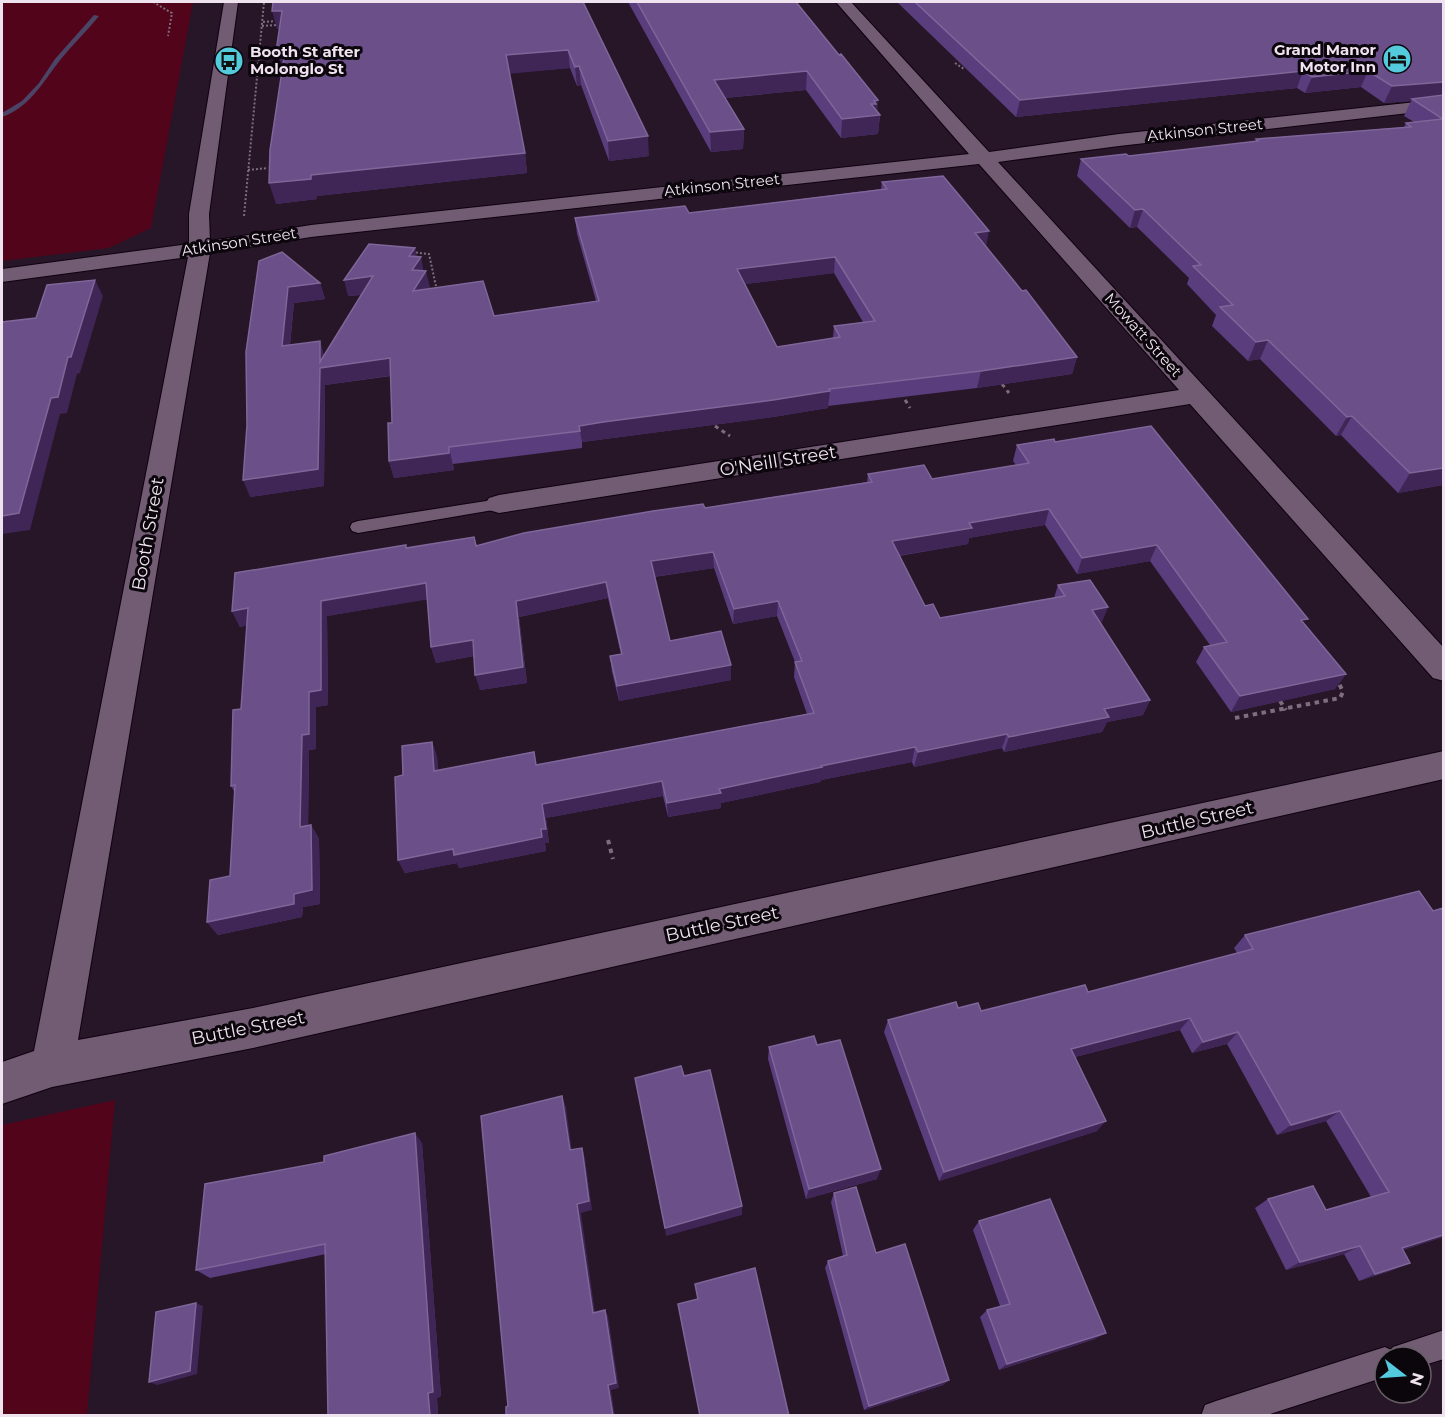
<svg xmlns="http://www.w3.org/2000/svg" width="1445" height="1417" font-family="Montserrat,sans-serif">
<rect width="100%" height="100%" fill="#271528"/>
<!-- green -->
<path fill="#52041b" d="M2 2H193L151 228 109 248 2 261Z
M115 1100 87 1415H2V1125Z"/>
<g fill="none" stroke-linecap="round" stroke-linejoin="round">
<!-- stream -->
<path fill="#4c4466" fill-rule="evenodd" d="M94 15 99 16C87 31 73 44 61 59 43 81 31 107 2 117V113L22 101 39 83 55 59Z"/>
<!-- lane casing -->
<g stroke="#0f0210" stroke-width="2">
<path id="lane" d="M499 499 505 500 507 504 505 508 358 533 352 531 350 527 352 523 358 521Z
M1444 1330V1359L1421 1366V1357H1385V1377L1264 1416H1201L1205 1405 1216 1401 1385 1347 1391 1350 1393 1347Z"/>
</g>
<!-- street casing -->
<g stroke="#0f0210" stroke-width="2">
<path id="street" d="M224 2H238L209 214 210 241 311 225 969 154 836 2H851L989 152 1119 134 1444 99V109L1119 146 998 162 1444 648V681L1433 678 1190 404 499 513 489 510 485 504 489 498 499 495 1179 390 979 164 311 237 210 253 78 1040 253 1008 1444 751V779L253 1048 52 1087 2 1104V1062L34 1051 188 257 2 282V269L189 244V214Z"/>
</g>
<!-- path-far2 -->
<path stroke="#7d6d7e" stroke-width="2" stroke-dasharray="2 2" stroke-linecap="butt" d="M153 2 172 13 168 36
M263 22 277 21
M262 26 277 25
M955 63 964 69
M248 170 268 168
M244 216 264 2
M412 252 429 254 437 291"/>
<!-- path-far1 -->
<path stroke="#7d6d7e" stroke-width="3" stroke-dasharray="4 4" stroke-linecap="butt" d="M1002 384 1009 393
M901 393 910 408
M715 426 730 436"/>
<!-- path -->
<path stroke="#7d6d7e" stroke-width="4" stroke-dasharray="4.5 4.5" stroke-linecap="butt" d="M1280 701 1286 710
M1235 718 1340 698 1343 692 1337 679
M608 840 613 859"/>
<!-- lane -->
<use href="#lane" fill="#725c73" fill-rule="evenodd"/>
<!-- street -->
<use href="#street" fill="#725c73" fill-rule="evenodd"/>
</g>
<!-- wall -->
<path fill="#5a3d7d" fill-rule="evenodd" d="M583 2 649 156 609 161 581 85 577 86 570 68 509 73 525 153 527 173 317 196V199L276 204 282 71 279 29H277Z
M628 2H796L880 115 878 134 841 138 806 90 725 98 744 129 743 149 711 152Z
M897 2H1443V485L1398 493 1341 435 1336 436 1260 359 1248 361 1212 326 1216 315 1187 284 1189 278 1137 227 1130 228 1077 176 1081 159 1129 156 1255 142 1256 139 1404 127 1406 123 1414 122 1404 116 1411 101 1384 103 1361 87 1305 93 1297 88 1016 117Z
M882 182 986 247 1077 357 1072 374 977 388 828 406V408L773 417 605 439 582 442V448L453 464 454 470 394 478 389 461 392 423 391 376 325 385 324 486 250 497 282 252 320 283 325 299 294 303 290 345 324 355 361 295 348 296 417 257 430 287 429 289 494 316 596 301 577 234 575 218 689 213 881 189ZM834 273 863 322 834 326 833 338 777 347 745 284Z
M1055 442 1304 624 1346 674 1335 689 1231 712 1196 662 1204 647 1210 645 1150 561 1077 574 1045 525 969 538 968 544 899 556 925 606 940 618 1054 598 1058 585 1108 607 1101 623 1150 700 1143 715 1107 722 1102 732 1004 752 1002 748 914 767 912 762 821 780 820 782 721 803V808L668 817 663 796 546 818 549 843H545L546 851 459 868 457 863 405 873 398 860 403 775 432 742 437 757 438 771 537 765 807 714 794 677 795 662 777 616 733 624 714 568 654 577 670 641 731 680 619 701 612 672 610 656 621 654 608 598 519 617 527 683 480 690 474 656 436 663 431 647 427 599 327 616 328 705 316 707V749L309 750 308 826 311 825 319 839 320 904 303 907 302 917 218 935 207 922 230 876 235 793 231 786 241 709 247 625 240 627 232 611 407 548 474 537 477 546 705 508 867 482 868 474 932 479 1016 465 1013 461 1017 445Z
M1443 908V1237L1403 1250 1393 1270 1359 1281 1344 1254 1286 1270 1255 1208 1268 1199 1326 1210 1371 1197 1326 1121 1277 1135 1227 1044 1192 1053 1180 1030 1075 1057 1097 1131 939 1181 884 1032 888 1020 958 1008 981 1011 1088 992 1237 953 1234 948 1245 935 1433 911Z
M817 1045 877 1179 806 1199 768 1059 769 1047Z
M422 1143 441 1396 437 1398 438 1416H328L326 1254 210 1278 196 1270Z
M834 1193 876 1253 949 1380 943 1385 864 1410 825 1268 828 1261 843 1256 831 1202Z
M979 1221 1095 1339 999 1370 980 1317 987 1310 1000 1306 973 1230Z"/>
<!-- shaded-wall -->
<path fill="#3f2656" d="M272 11H282L287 29H277Z
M568 50 570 68 508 74 506 55Z
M285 51 291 70 282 71 276 52Z
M579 66 581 85 577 86 575 67Z
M807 71 806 90 714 99V80Z
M1303 71 1297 88 1016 117 1020 100Z
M1368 71 1361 87 1305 93 1312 77Z
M1443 82V98L1412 99 1411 101 1384 103 1392 86Z
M878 100 877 115H880L878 134 841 138 842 119 871 104 874 101Z
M744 129 743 149 711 152 710 132Z
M648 136 649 156 609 161 608 141Z
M525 153 527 173 317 196V199L276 204 269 183 311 175Z
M1143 209 1137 227 1130 228 1135 210Z
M989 231 986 247 975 233Z
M415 248 418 260 421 257 424 273 416 286 409 256Z
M835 257 834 273 737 285V269Z
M426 271 430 287 417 308 413 291Z
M373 276 377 293 348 296 344 280Z
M95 280 103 296 80 373 77 374 67 413 60 414 30 530 2 534V516L68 357Z
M320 283 325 299 294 303 288 363 282 346 288 287Z
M1268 340 1260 359 1248 361 1256 342Z
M320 341 325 358H390L395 375 325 385 324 486 250 497 243 480 320 362Z
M1077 357 1072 374 977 388 981 371Z
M830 391 828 408 773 417 605 439 582 442 579 426Z
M1352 416 1341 435 1336 436 1347 417Z
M449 447 454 470 394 478 389 461Z
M1443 468V485L1398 493 1410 473Z
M1049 509 1045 525 969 538 968 544 890 557 892 541 969 523Z
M1157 545 1150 561 1077 574 1082 558Z
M713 552 714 568 652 577 651 561Z
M606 582 608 598 519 617 527 683 480 690 475 675 516 601Z
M426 583 430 599 327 616 328 705 316 707V749L309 750 308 841 300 827 302 735 309 692 321 601Z
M778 601 777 616 733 624 734 609Z
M1108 607 1102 622 1086 625 1092 610Z
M248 608 256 624 240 627 232 611Z
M473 640 478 655 436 663 431 647Z
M731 665V680L619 701 617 686Z
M1346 674 1335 689 1231 712 1240 696Z
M1150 700 1143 715 1107 722 1102 732 1004 752 1009 737 1104 709Z
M1007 734 1002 748 914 767 918 752Z
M432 742 437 757 440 786 434 771Z
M915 747 912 762 821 780 820 782 721 803V808L668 817 667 803 719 789 821 766Z
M662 781 663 796 546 818 549 843H545L546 851 459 868 457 863 405 873 398 860 542 804Z
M311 825 319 839 320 904 303 907 302 917 218 935 207 922 294 894Z
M1190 1018 1180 1030 1063 1060 1071 1049Z
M1238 1032 1227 1044 1192 1053 1203 1042Z
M562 1096 566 1107 573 1160 570 1150Z
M1340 1111 1326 1121 1277 1135 1291 1125Z
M1106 1121 1097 1131 939 1181 944 1172Z
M415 1133 422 1143 441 1396 437 1398 438 1416H430Z
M582 1148 585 1158 592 1210 581 1213 596 1320 593 1313 577 1204Z
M881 1169 877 1179 806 1199 809 1189Z
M742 1206V1215L666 1236 665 1228Z
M1443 1235V1237L1385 1256 1402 1248Z
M1360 1246 1344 1254 1286 1270 1300 1262Z
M1410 1263 1393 1270 1359 1281 1375 1274Z
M196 1303 203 1306 197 1374 157 1385 149 1382Z
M605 1310 608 1316 619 1388 611 1390 615 1416H613L608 1385Z
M1106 1333 1095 1339 999 1370 1007 1364Z
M949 1380 943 1385 864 1410 869 1406Z"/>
<!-- building -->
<path fill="#6a4f89" stroke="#7f6699" stroke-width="1.5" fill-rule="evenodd" d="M273 2H583L648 136 608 141 579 66 575 67 568 50 506 55 525 153 311 175V179L269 183 270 150 285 51 276 52 282 11H272Z
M637 2H796L839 55 841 54 878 100 874 101 876 104H871L880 115 842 119 807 71 714 80 744 129 710 132Z
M915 2H1443V82L1392 86 1368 71 1312 77 1303 71 1020 100Z
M1443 95V468L1410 473 1352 416 1347 417 1268 340 1256 342 1220 307 1233 305 1193 266 1201 265 1143 209 1135 210 1081 159 1126 154 1129 156 1258 141 1256 139 1411 127 1406 123 1443 119 1412 99Z
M943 176 989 231 975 233 1022 291 1026 290 1077 357 981 371 829 389 830 391 773 400 603 422 579 426 580 431 449 447V453L389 461 388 423H392L390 358 320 368 318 469 243 480 247 425 246 352 259 261 282 252 320 283 288 287 282 346 320 341V362L373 276 344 280 369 244 415 248 409 256 421 257 412 270 426 271 413 291 483 281 494 316 599 301 575 218 685 206 689 213 887 189 882 182ZM835 257 875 321 834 326 840 337 777 347 737 269Z
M95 280 71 357H68L58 397 51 398 19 513 2 516V322L36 318 47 285Z
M1151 426 1308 619 1301 620 1346 674 1240 696 1204 647 1227 642 1157 545 1082 558 1049 509 969 523 972 528 892 541 925 606 933 604 940 618 1065 596 1058 585 1090 580 1108 607 1092 610 1150 700 1104 709 1109 717 1009 737 1007 734 918 752 915 747 821 766 822 767 719 789 721 793 667 803 662 781 542 804 546 829H541L542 837 454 855 453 849 398 860 395 777 403 775 402 746 432 742 434 771 534 752 536 765 814 713 795 662 802 661 778 601 734 609 713 552 651 561 670 641 721 631 731 665 617 686 610 656 622 654 606 582 516 601 523 667 475 675 473 640 431 647 426 583 321 601V690L309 692V734L302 735 300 827 311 825 312 890 294 894V904L207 922 210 880 230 876 235 785 231 786 233 710 241 709 248 608 232 611 235 573 406 545V548L474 537 476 546 524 533 653 511 703 504 705 508 872 482 868 474 924 465 932 479 1029 463 1017 445 1054 439 1055 442Z
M1419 891 1433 911 1443 908V1235L1402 1248 1410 1263 1375 1274 1360 1246 1300 1262 1268 1199 1313 1186 1326 1210 1389 1192 1340 1111 1291 1125 1238 1032 1203 1042 1190 1018 1071 1049 1106 1121 944 1172 888 1020 956 1002 958 1008 978 1003 981 1011 1085 985 1088 992 1253 949 1245 935Z
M814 1036 817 1045 840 1040 881 1169 809 1189 769 1047Z
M681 1066 684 1076 710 1070 742 1206 665 1228 635 1078Z
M562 1096 570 1150 582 1148 589 1201 577 1204 593 1313 605 1310 616 1383 608 1385 613 1416H506V1407L508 1406 481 1116Z
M415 1133 433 1392 428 1393 430 1416H328L325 1244 196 1270 205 1184 324 1162V1156Z
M856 1187 876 1253 905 1244 949 1380 869 1406 828 1261 847 1255 834 1193Z
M1050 1199 1106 1333 1007 1364 987 1310 1010 1304 979 1221Z
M755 1268 789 1416H700L678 1304 698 1299 695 1284Z
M196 1303 190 1371 149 1382 156 1312Z"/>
<!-- icons -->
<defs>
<g id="hotel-disc" transform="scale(1.5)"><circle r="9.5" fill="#54cadd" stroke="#0b050c"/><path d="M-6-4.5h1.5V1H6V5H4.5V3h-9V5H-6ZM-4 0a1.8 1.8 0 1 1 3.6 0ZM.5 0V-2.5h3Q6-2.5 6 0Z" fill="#111"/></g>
<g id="bus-disc" transform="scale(1.5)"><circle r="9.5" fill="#54cadd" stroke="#0b050c"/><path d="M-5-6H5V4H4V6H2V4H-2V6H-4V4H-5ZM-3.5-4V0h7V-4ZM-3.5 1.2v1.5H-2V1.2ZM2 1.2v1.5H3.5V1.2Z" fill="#111"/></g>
</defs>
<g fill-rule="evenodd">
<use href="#hotel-disc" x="1397" y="59"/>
<use href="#bus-disc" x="229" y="61"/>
</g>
<g text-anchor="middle" stroke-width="6" stroke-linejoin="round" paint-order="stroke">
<!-- far-poi labels -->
<g font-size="15" font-weight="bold" fill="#f0e3f0" stroke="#0b050c" text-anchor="end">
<text x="1376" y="55">Grand Manor<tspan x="1376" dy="17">Motor Inn</tspan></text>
<text x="250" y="57" text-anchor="start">Booth St after<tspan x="250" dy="17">Molonglo St</tspan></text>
</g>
<!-- far-street labels -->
<g font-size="15" fill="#f0e3f0" stroke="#0b050c">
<text transform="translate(1205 130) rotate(-6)" y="5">Atkinson Street</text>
<text transform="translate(722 185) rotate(-6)" y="5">Atkinson Street</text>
<text transform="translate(239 242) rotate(-9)" y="5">Atkinson Street</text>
<text transform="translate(1143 335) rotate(48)" y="5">Mowatt Street</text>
</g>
<!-- street labels -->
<g font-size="18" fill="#f0e3f0" stroke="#0b050c">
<text transform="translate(778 461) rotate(-9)" y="6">O'Neill Street</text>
<text transform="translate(148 534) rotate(-80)" y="6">Booth Street</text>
<text transform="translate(1197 820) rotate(-13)" y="6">Buttle Street</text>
<text transform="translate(722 924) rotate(-12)" y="6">Buttle Street</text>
<text transform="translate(248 1028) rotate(-11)" y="6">Buttle Street</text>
</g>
</g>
<!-- border -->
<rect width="1445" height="1417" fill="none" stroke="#f0e3f0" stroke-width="6"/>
<!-- north arrow -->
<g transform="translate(1403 1375) rotate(107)"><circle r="28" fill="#0b050c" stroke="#675e67" stroke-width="1.5"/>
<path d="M0-4.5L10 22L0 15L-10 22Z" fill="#54cadd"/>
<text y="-9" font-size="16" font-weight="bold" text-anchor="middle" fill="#f0e3f0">N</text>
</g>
</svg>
